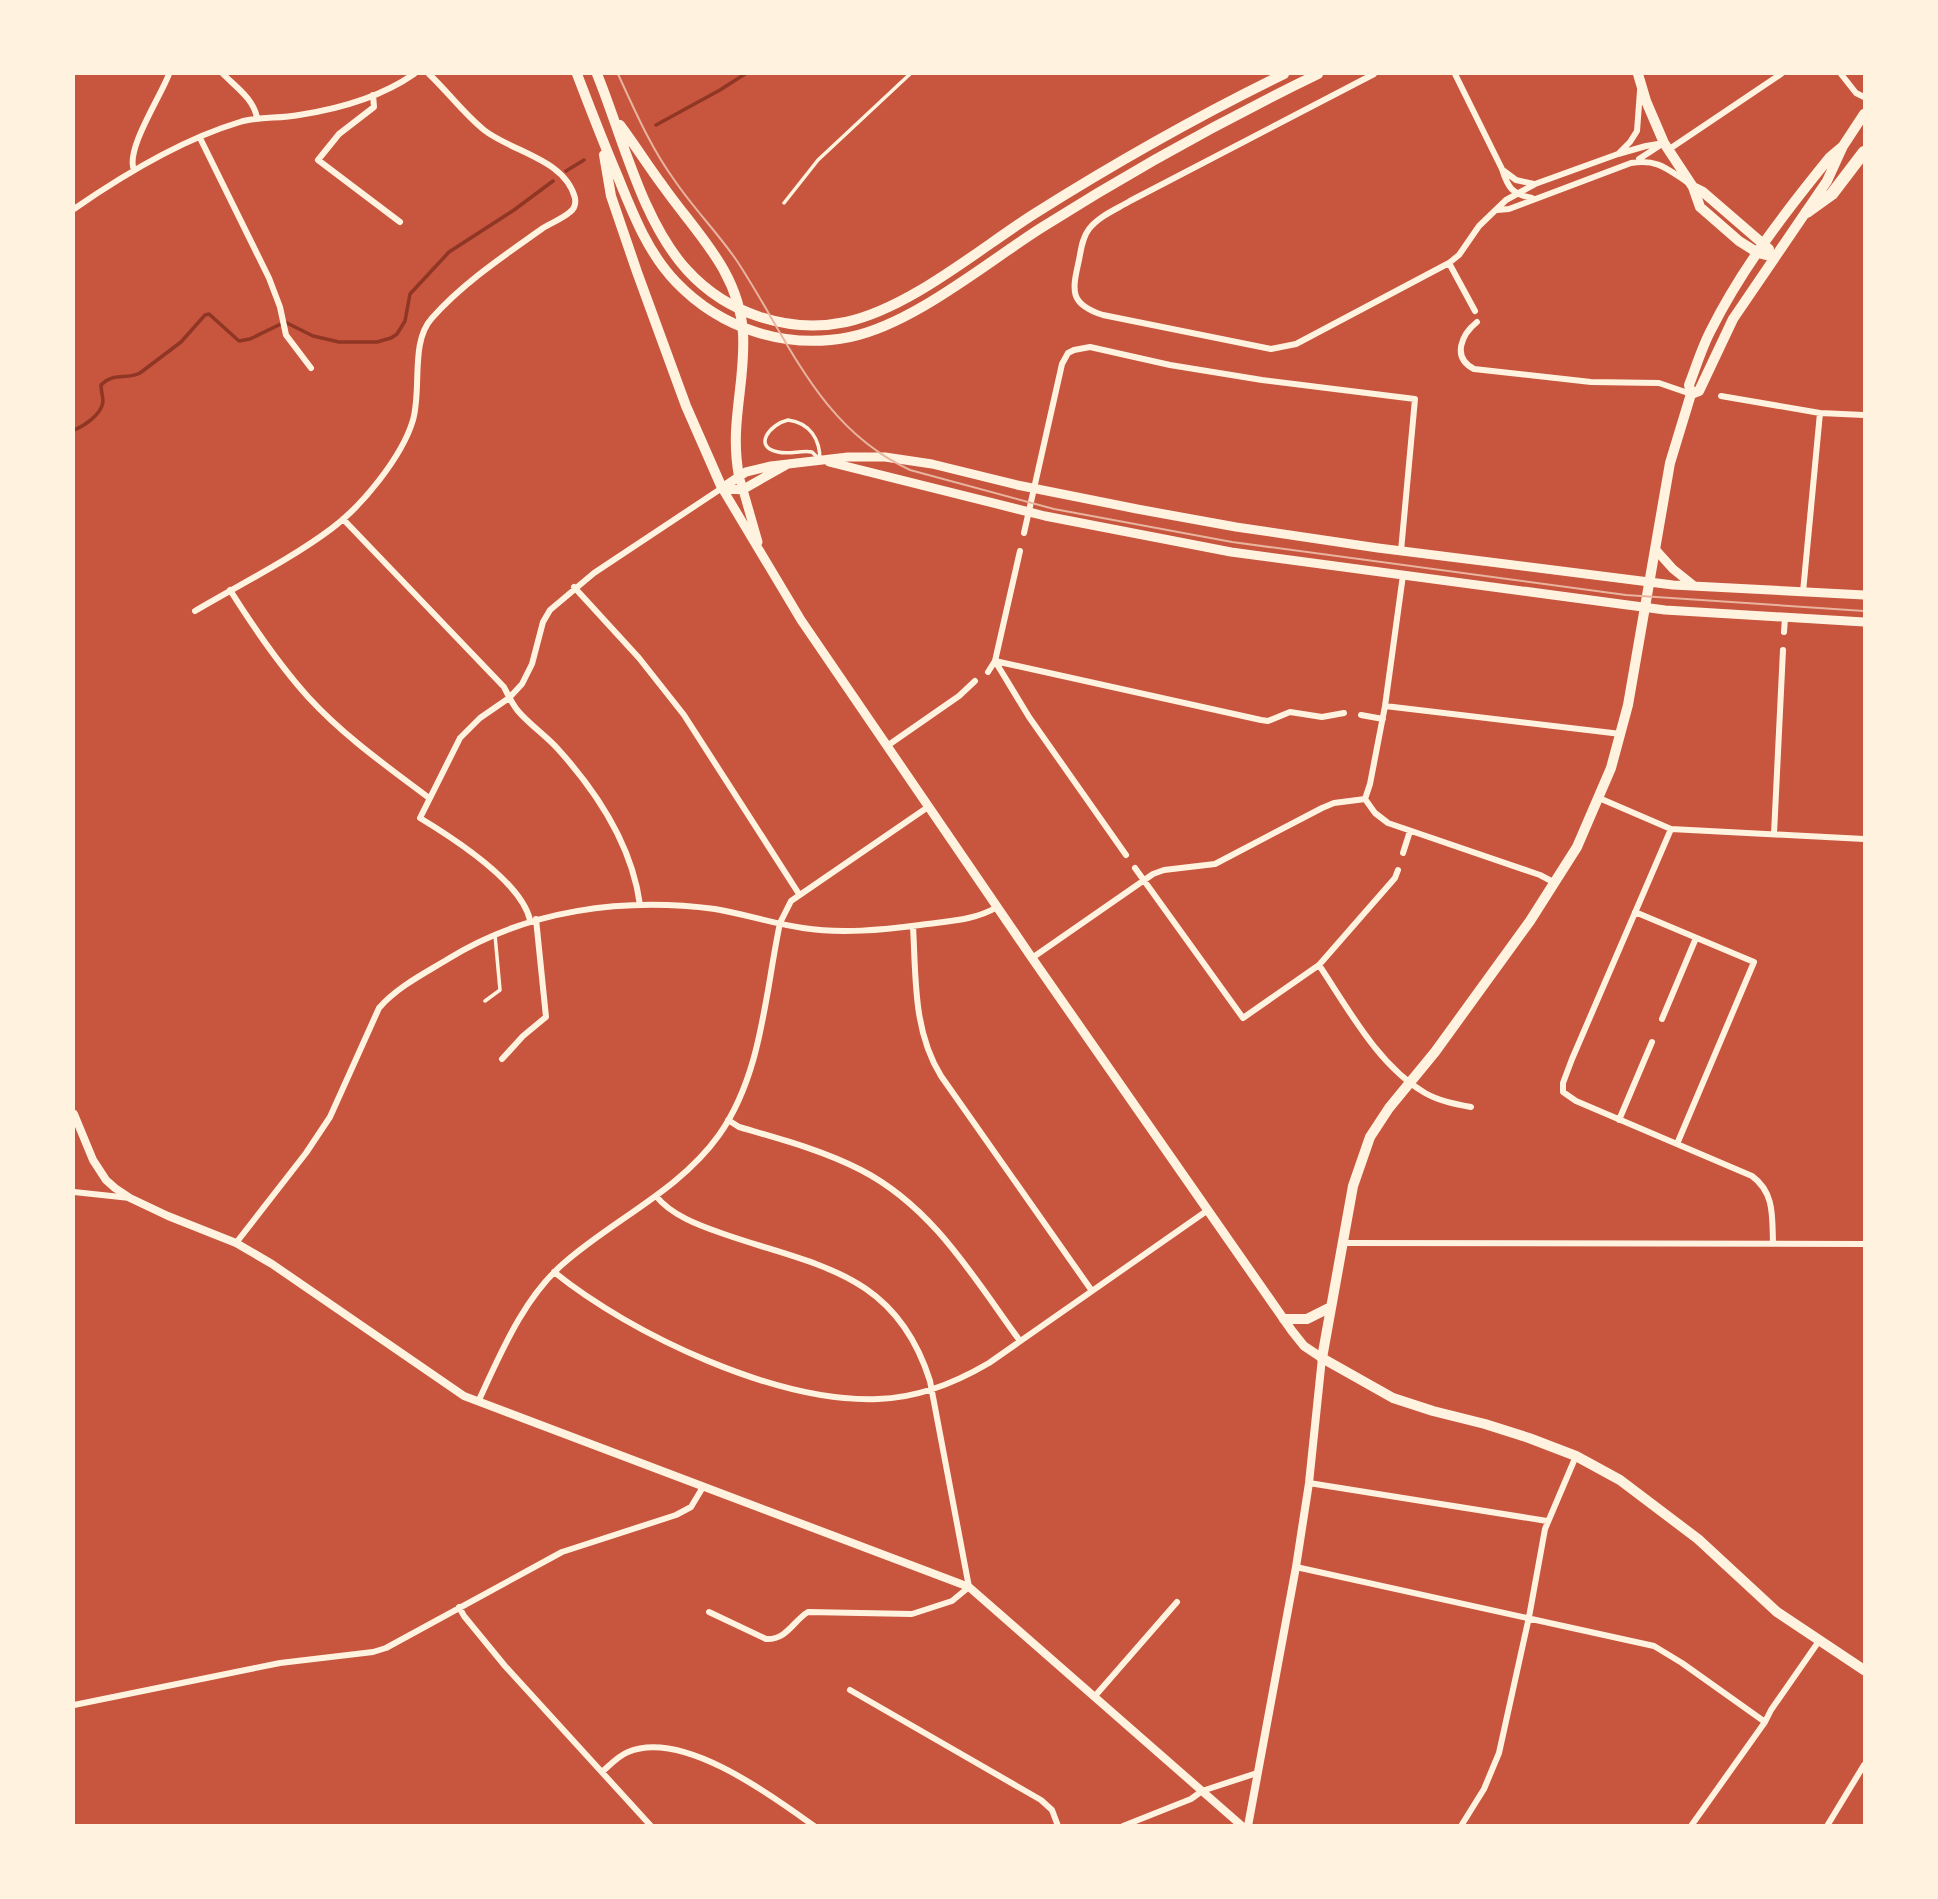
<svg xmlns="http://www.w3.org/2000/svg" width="1938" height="1899" font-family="'Roboto Serif',serif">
<rect width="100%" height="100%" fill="#c8553d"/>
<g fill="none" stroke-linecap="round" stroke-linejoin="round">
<!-- stream -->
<path stroke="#8f3625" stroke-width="3.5" d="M656 125 720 90 745 74
M566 171 584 160
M74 430C84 426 101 415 103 402 103 396 101 391 101 385 113 372 126 380 140 373L181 342 205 315 209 314 239 341 250 339 285 322 313 336 339 342H377L391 338 397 334 405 321 410 294 449 252 514 210 553 181"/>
<!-- service -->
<path stroke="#fff3e0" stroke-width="3.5" d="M784 203 818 160 910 74
M788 420C810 423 820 439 820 460L812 452C801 450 789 455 778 452 752 447 770 424 788 420Z
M485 1001 500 990 495 935"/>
<!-- minor -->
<path stroke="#fff3e0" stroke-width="6" d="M223 74C236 87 255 100 257 119
M1374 74 1130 201C1117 209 1099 216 1089 229 1082 238 1081 250 1079 260 1072 291 1069 304 1103 315L1271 349 1296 344 1449 263 1459 255 1479 226 1506 200 1535 184 1618 154 1630 142 1637 131 1640 91
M1455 74 1502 169C1508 188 1512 194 1532 198
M1841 74 1856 93 1864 97
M373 95 374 107 339 134 318 160 400 222
M200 138 269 278 280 307 286 335 311 368
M1668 150 1781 74
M1618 154 1646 146 1664 143
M1639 159 1662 144
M134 170C125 150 161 96 169 74
M1504 171 1516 180 1534 184
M74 209C123 175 183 139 240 122 259 116 279 119 299 115 338 109 381 97 414 74
M1497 210 1509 209 1631 163C1657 159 1666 168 1687 182
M1449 263 1475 311
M1477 322C1462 334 1451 357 1474 369L1591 382 1659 383 1691 394
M1721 396 1820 413 1864 415
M343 519 504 687C508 695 512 704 518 711 529 724 545 735 557 748 598 793 632 845 640 905
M1024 533 1062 364 1068 353 1074 350 1090 347 1170 365 1262 380 1415 399 1401 551
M574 587 639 658 684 715 799 894
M230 590C254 628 279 665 309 698 345 737 388 767 429 798
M1803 592 1820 413
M195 611C239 585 291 559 331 529 362 506 402 457 413 420 422 388 410 342 432 318 463 283 505 255 543 228 551 223 562 219 570 212 574 209 576 204 575 198 565 159 512 152 484 130 464 114 448 92 429 74
M1784 632 1785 618
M995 661 1261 720 1268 721 1290 712 1322 717 1344 713
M995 661 1029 717 1126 855
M988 672 995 661 1020 551
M1385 706 1621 734
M1361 715 1383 719
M887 746 959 696 975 681
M1599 798 1671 829 1864 839
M1365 799 1375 813 1388 823 1540 875 1555 883
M1671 829 1572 1059 1563 1083V1092L1576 1101 1752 1176C1775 1193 1772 1217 1773 1243
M1774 834 1783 650
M1403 853 1410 831
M1135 868 1243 1018 1319 965C1349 1010 1378 1065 1425 1093 1439 1101 1455 1104 1471 1107
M1635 912 1754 962 1677 1144
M530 920C521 881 453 838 420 818L460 738 480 718 509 698 522 684 532 664 543 622 550 610 594 573 722 488
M913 926C916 978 913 1031 941 1076L1092 1291
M1032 958 1153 874 1164 870 1215 864 1322 808 1334 803 1365 799 1370 784 1385 706 1403 575
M1319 965 1395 878 1398 870
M1662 1019 1696 938
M502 1059 523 1036 546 1017 536 919
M728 1120 739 1127C780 1139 822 1150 861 1170 933 1207 974 1278 1020 1341
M1619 1120 1652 1042
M74 1192 130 1198
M656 1196C671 1215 698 1225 721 1233 814 1266 895 1270 930 1381L969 1587 952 1601 912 1614 808 1612C793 1621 787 1640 766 1639L709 1612
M236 1243 306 1153 330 1117 379 1008C397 987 425 973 448 959 527 910 623 897 715 909 745 914 774 924 803 928 841 934 882 930 920 925 946 921 974 921 997 907
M1343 1243 1864 1244
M554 1272C632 1335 777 1403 878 1399 918 1398 955 1383 989 1363L1208 1210
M478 1402C500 1355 523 1298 564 1263 614 1219 679 1191 719 1135 762 1074 765 994 780 923L791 901 928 807
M1309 1483 1547 1521
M1296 1567 1654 1646 1682 1663 1765 1722
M459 1607 464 1616 505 1666 651 1826
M850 1690 1041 1800 1052 1810 1058 1826
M1095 1696 1177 1602
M74 1705 280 1663 373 1652 386 1648 562 1552 676 1515 691 1507 703 1487
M602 1772C610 1765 618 1756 628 1752 682 1729 771 1795 814 1826
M1123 1826 1191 1799 1202 1791 1257 1773
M1461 1826 1484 1789 1499 1753 1529 1617 1545 1529 1576 1456
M1691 1826 1765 1722 1771 1710 1819 1641
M1827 1826 1864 1765"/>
<!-- tertiary -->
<path stroke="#fff3e0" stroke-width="8" d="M74 1114 93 1160 106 1180 115 1188 130 1198 168 1216 236 1243 272 1264 464 1396 969 1587 1242 1826
M1248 1826 1296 1567 1309 1483 1322 1358"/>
<!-- secondary -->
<path stroke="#fff3e0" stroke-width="9" d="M829 462 1045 516 1231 552 1665 610 1864 622
M739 476 758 542
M722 488 746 472 771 466 848 457H885L932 464 1017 485 1137 509 1236 527 1378 548 1673 585 1864 595
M722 488 801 620 1032 958 1292 1331 1304 1346 1322 1358
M722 488 742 490 786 465
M1655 549 1673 569 1693 585"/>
<!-- primary -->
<path stroke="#fff3e0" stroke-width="10" d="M577 74C590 108 603 142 618 177 633 214 648 253 676 282 721 329 786 350 850 337 913 324 986 263 1041 228 1131 171 1223 120 1318 74
M597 74C622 135 642 221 687 270 727 314 789 334 846 322 910 308 979 249 1034 214 1115 163 1198 116 1284 74
M1638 74 1646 101 1664 143 1693 187 1700 207 1739 241 1758 253 1774 257
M620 125C635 145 648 166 663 186 696 233 739 271 743 333 746 383 729 424 739 476
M1843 146 1830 157C1786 211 1742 268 1711 330 1702 347 1696 367 1689 385L1691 394 1670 463 1628 705 1611 768 1577 847 1530 921 1435 1052 1389 1108 1370 1137 1353 1186 1322 1358 1393 1398 1433 1411 1485 1424 1529 1438 1576 1456 1620 1480 1698 1539 1777 1612 1864 1670
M604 155 611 196 637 272 686 406 722 488
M1693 187 1703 192 1769 249
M1691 394 1699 391 1733 319 1827 181 1843 146 1864 114
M1284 1319H1307L1331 1307"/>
<!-- motorway -->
<path stroke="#fff3e0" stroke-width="12" d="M1807 212 1832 194 1864 152"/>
<!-- tram -->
<path stroke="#e9b49f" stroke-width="2" d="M618 74C635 111 651 148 675 181 694 209 718 233 737 261 789 340 819 428 910 470L1054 509 1232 542 1626 595 1864 611"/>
</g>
<!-- border -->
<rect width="1938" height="1899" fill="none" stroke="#fff3e0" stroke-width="150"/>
</svg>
